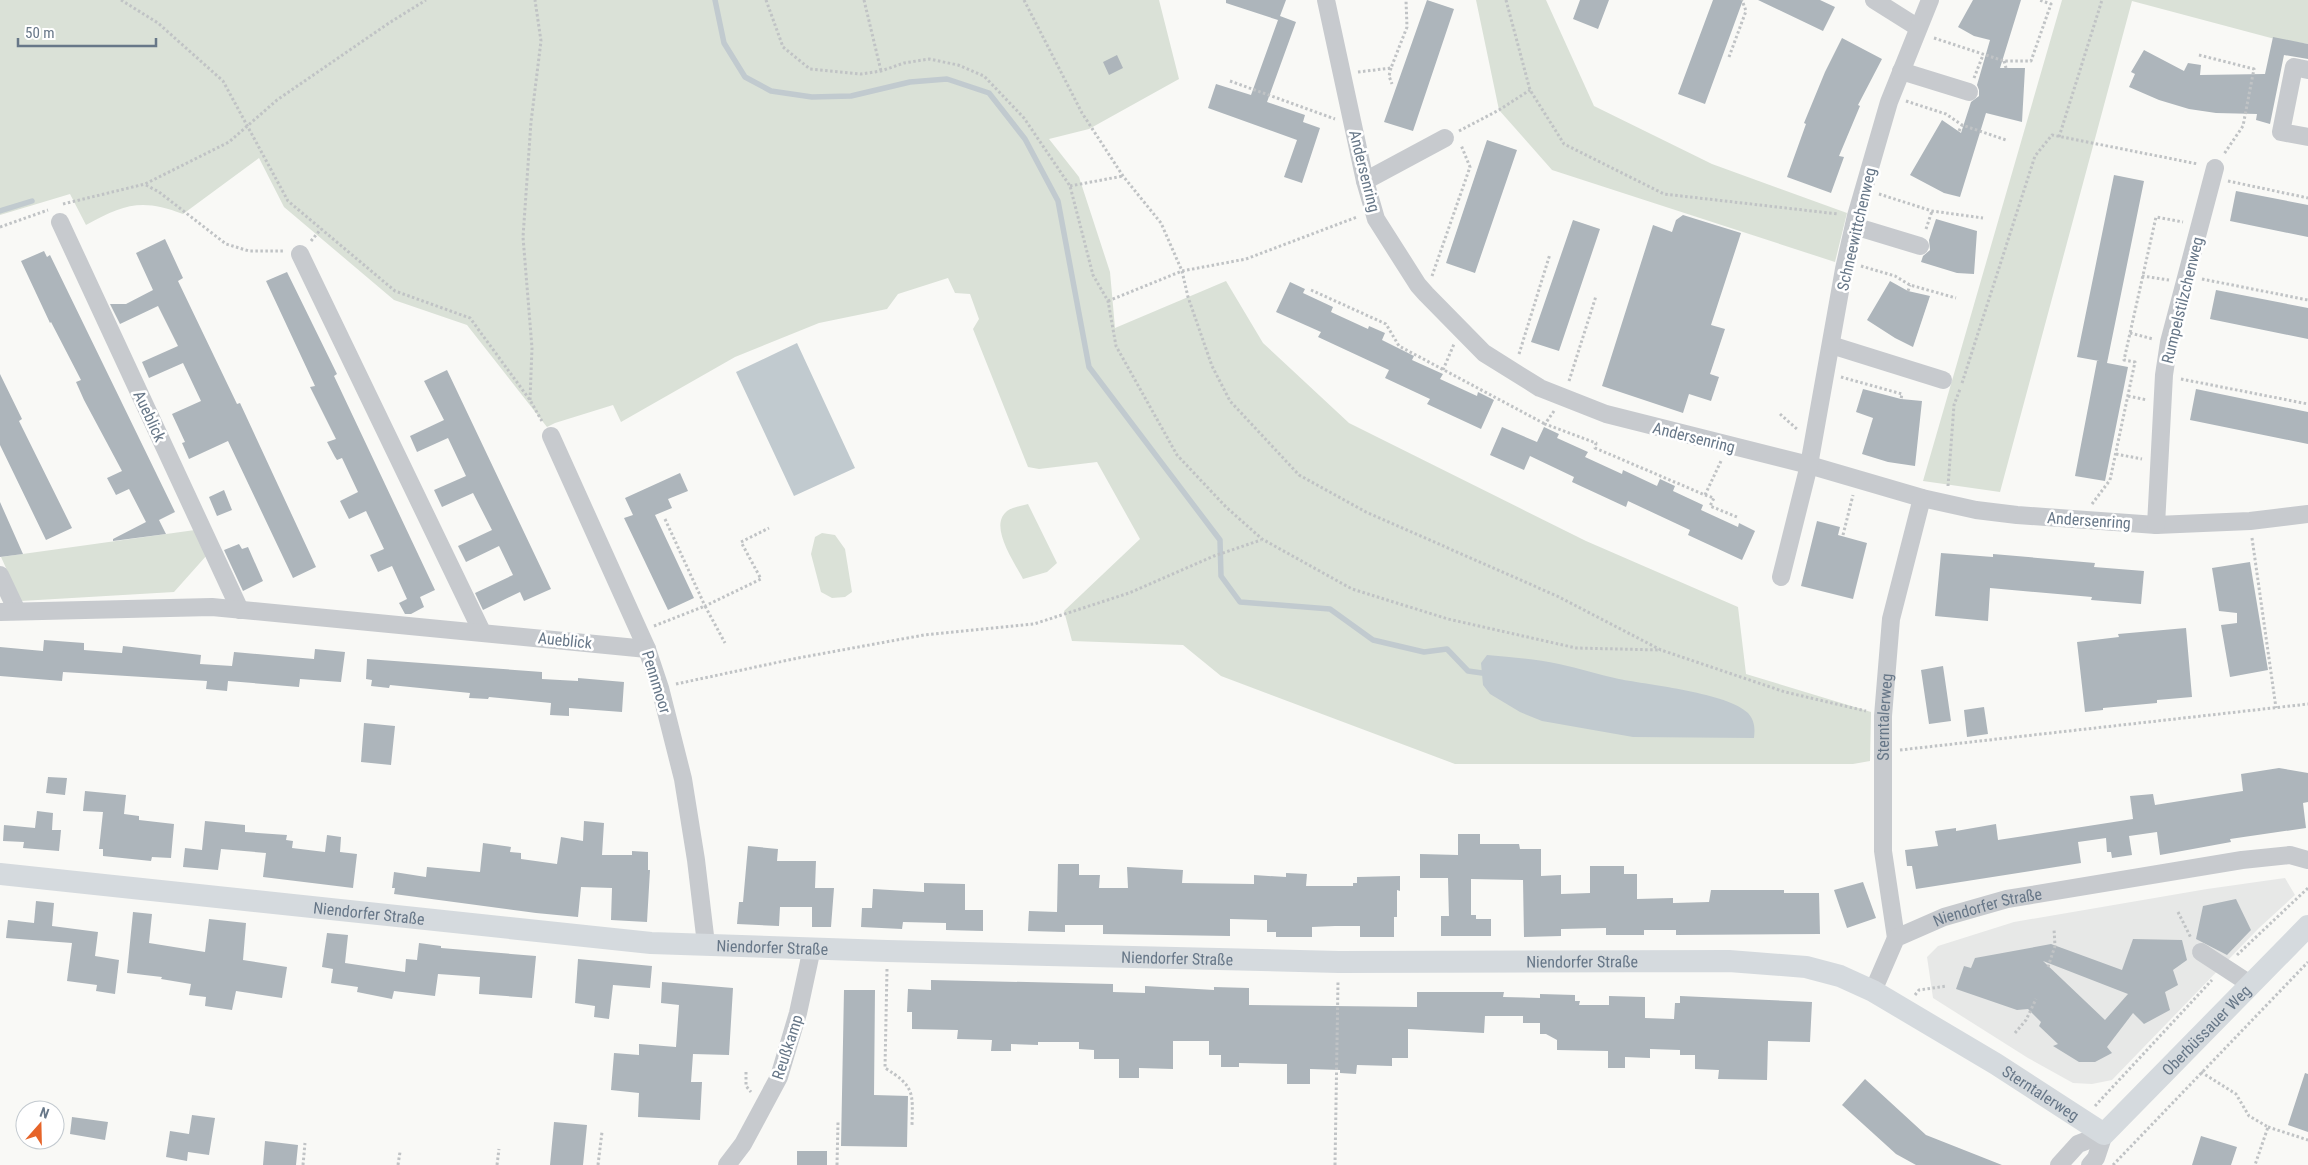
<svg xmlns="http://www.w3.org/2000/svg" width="2308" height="1165" font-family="'Roboto Condensed',sans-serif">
<rect width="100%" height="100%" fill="#f9f9f6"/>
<!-- built -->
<path fill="#e7e8e7" d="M2285 878 2295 895 2259 928 2112 1080 2092 1084 2073 1083 2028 1058 1933 998 1927 957 1938 946 2014 922 2207 889Z"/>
<!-- green -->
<path fill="#dae1d7" d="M0 0H1159L1179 79 1089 129 1049 139 1079 177 1110 272 1115 328 1226 281 1263 343 1349 423 1586 541 1738 607 1746 674 1871 712 1870 761 1853 764H1455L1221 676 1183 645 1072 641 1064 611 1140 539 1097 462 1039 469 1028 467 973 329 979 319 970 294 955 293 948 278 898 294 887 309 819 323 735 357 621 422 613 405 555 423 547 427 467 325 394 300 284 207 259 158 183 214C142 198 124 204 86 225L70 194 0 215Z
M1476 0H1546L1594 106 1712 164 1847 213 1835 262 1552 170 1499 110Z
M2062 0H2308V44L2271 38 2132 1 2000 492 1923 481Z
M1028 504 1057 563 1047 572 1023 579C1015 563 989 527 1006 512 1011 507 1021 506 1028 504Z
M195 530 207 555 174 592 21 601 1 557Z
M822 533 835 535 845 549 852 592 845 597 832 598 821 592 811 554 815 537Z"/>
<!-- water -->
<path fill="#c1cacf" d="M797 343 855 468 794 496 736 372Z
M1487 655C1511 657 1535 659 1559 664 1579 668 1599 675 1619 679 1649 685 1728 693 1748 713 1755 721 1755 729 1754 738L1633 737 1542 721 1520 712 1490 694 1483 685 1481 663Z"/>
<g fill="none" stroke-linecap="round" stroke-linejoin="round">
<!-- stream -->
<path stroke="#c1cacf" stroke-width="5.5" d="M715 0 724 43 745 77 771 91 812 97 851 96 910 82 947 79 989 93 1025 139 1058 201 1089 367 1220 540 1221 576 1240 602 1330 609 1373 640 1424 652 1447 649 1468 671 1482 673
M0 211 32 201"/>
</g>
<!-- building -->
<path fill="#adb5bb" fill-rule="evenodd" d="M1226 0H1286L1280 16 1296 22 1267 102 1305 115 1303 122 1320 128 1302 183 1284 177 1297 140 1208 108 1216 84 1251 95 1278 20 1226 3Z
M1427 0 1454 9 1413 131 1384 122Z
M1580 0H1609L1598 29 1573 19Z
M1713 0H1743L1705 104 1678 94Z
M1758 0H1820L1835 7 1823 31Z
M1973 0H2021L2000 68H2025L2022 122 1986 113 1960 197 1944 193 1910 175 1942 120 1961 133 1971 102 1979 96V90L1977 85 1990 40 1974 36 1958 27Z
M2273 37 2308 44V59L2284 55 2270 124 2256 120 2257 114 2216 113 2189 109 2159 100 2129 87 2135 74 2131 72 2144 50 2184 71 2188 63 2201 65 2200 75 2265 74Z
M1842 38 1882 59 1858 105 1860 106 1839 156 1844 157 1831 193 1787 177 1806 124 1804 123 1825 72Z
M1117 55 1123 68 1109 75 1103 62Z
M1487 140 1517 150 1475 273 1446 263Z
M2114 175 2144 181 2107 363 2128 367 2105 481 2075 476 2097 361H2099L2077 357Z
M2236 191 2308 205V237L2230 221Z
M1683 215 1741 233 1711 325 1725 329 1710 374 1719 377 1711 401 1689 394 1683 413 1602 386 1653 225 1672 232 1676 220Z
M1936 219 1977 231 1974 274 1957 273 1921 262 1923 256 1930 250 1929 240Z
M1573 220 1600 229 1559 351 1531 342Z
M165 239 183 278 178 281 237 404 240 403 316 567 293 578 228 441 189 459 182 443 185 442 172 414 201 401 183 363 149 378 142 362 178 346 158 306 120 324 110 304H126L153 290 136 253Z
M44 251 47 257 50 255 175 512 159 520 166 534 113 541V539L146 522 129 489 116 495 107 478 122 471 84 400 76 382 81 380 51 322 50 323 21 261Z
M287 272 337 374 334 376 435 590 420 597 424 607 411 614H405L399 603 407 599 392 566 378 572 370 555 384 549 366 511 349 519 340 501 358 492 342 458 337 460 335 457 327 442 336 439 310 387 315 386 266 281Z
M1890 281 1908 291 1930 296 1913 347 1895 338 1867 320Z
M1290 282 1305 289 1303 293 1333 307 1331 312 1368 329 1369 326 1385 333 1382 340 1414 356 1412 360 1443 374 1440 379 1477 396 1478 392 1494 400 1481 429 1427 404 1430 399 1385 378 1389 370 1318 337 1321 332 1276 312Z
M2216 290 2308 308V339L2210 319Z
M447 370 551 589 524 601 520 592 483 610 475 593 513 575 499 546 466 562 458 546 492 530 473 493 442 507 434 490 466 476 448 438 417 452 410 436 444 420 424 381Z
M0 374 22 419 19 421 72 528 46 540 0 445Z
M1863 389 1901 399 1922 401 1915 466 1888 462 1862 454 1873 418 1856 412Z
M2196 389 2308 412V444L2190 420Z
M1502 427 1537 442 1544 427 1559 434 1557 438 1588 452 1585 457 1622 474 1623 470 1657 486 1660 479 1675 486 1673 491 1703 505 1701 510 1738 527 1739 523 1755 531 1742 560 1688 535 1690 530 1628 501 1626 507 1572 482 1574 477 1530 456 1524 470 1490 455Z
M680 473 688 491 668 499 672 508 655 515 694 598 668 610 624 518 633 515 625 498Z
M224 490 232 510 217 516 209 497Z
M0 502 23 554 0 557Z
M1817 521 1840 527 1838 535 1867 543 1853 599 1801 586Z
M239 544 242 549 248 547 263 581 243 591 224 550Z
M1941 553 1993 557V554L2095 563 2094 567 2144 571 2141 604 2091 600 2092 597 1990 588 1988 621 1935 616Z
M2250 562 2268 670 2230 677 2221 625 2237 623V613L2219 611 2212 568Z
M2186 628 2192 697 2157 700V703L2103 708V710L2085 712 2077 642 2119 637 2118 634Z
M44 640 84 643V650L122 653 123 646 201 655 200 664 232 666 234 652 314 659 315 649 345 652 341 682 300 679 299 687 228 681 227 691 206 689 207 681 63 672 62 681 0 676V647L43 651Z
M367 659 542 672V679L578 681V678L624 682 622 712 569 708V716L550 715 551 703 489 697 488 699 469 698 470 693 390 685 389 688 371 686 372 680 366 679Z
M1943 666 1951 721 1929 724 1921 670Z
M1984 707 1988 734 1967 737 1964 710Z
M364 723 395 726 391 765 361 762Z
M2279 768 2308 773V802L2303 803 2306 828 2230 839 2231 842 2160 855 2157 832 2129 836 2132 855 2112 858 2111 852H2107L2106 838 2078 842 2081 863 1916 889 1912 866H1907L1905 850 1938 846 1935 831 1956 828V831L1996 824 1998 840 2133 819 2130 796 2153 794 2155 805 2243 791 2241 774Z
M48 777 67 778 65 795 46 793Z
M85 791 126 795 124 814 139 816V820L174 824 171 858 152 857 151 861 103 856V849H99L103 812 83 811Z
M37 811 53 813 52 830H61L59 851 23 848 24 842 3 841 4 825 35 828Z
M205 821 245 825V832L287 835 286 840 293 841 292 848 325 852 327 835 341 837 340 852 357 854 353 888 263 877 266 853 221 849 218 870 183 867 185 848 202 850Z
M584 821 604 823 602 855H632V851L648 852V870H650L647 922 611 920 612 888 581 887 578 917 536 913 394 894 395 888H392L394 872 426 877 427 867 480 872 483 843 511 847 510 852 521 853V859L557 864 561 837 583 841Z
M1458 834H1480V844H1519L1520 849H1541V876L1561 875V894L1590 893V866H1624V874H1637V899L1673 898V903L1709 902 1711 890H1784V893H1819L1820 934 1676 935V930H1644V935H1606V928L1561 929V936L1524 937 1523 880 1471 879V915H1476V919H1491V936H1441V916H1449L1448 878H1420V854L1458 855Z
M748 846 778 849 777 861H816L815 888H834L831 927H812V907H780L779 926 737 924 739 902H743Z
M1058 864H1079V875H1100L1099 888H1128L1127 867 1183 870 1182 883 1254 884V875L1286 877V873L1307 874 1306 886H1353V883H1357V877L1400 876V891L1397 890V917H1394V937H1360V926H1335L1312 927V937H1276V932H1267V920L1230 919V936L1103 934V925H1065V932L1028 931 1029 911 1057 912Z
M1863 882 1876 918 1847 928 1834 890Z
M924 883 965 884V910H983V931L946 930V923L903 922 902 929 861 927 862 908H872L873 889 924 892Z
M2236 899 2251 930 2227 955 2196 939 2203 906Z
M36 901 54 903 52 926 98 932 95 956 119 960 115 994 96 991 97 985 67 981 72 943 6 938 8 920 34 923Z
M133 912 152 914 149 943 205 952 209 919 246 923 243 960 287 967 282 998 236 991 232 1010 205 1006 206 997 189 995 191 984 161 979 162 977 127 973Z
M327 933 348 935 345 963 405 972 406 959 417 960 419 943 441 946V948L536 956 532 998 479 994 480 977 438 974 435 996 394 991 392 999 357 992 358 987 331 983 333 969 322 967Z
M2133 939 2182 940 2187 960 2173 970 2178 985 2165 992 2170 1010 2144 1024 2133 1013 2107 1047 2112 1053 2095 1062H2079L2053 1046 2058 1044 2039 1026 2041 1022 2028 1009 2017 1010 1956 989 1964 966 1971 968 1975 958 2051 944 2122 970ZM2043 961 2128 994 2105 1020Z
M578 959 652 966 650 988 613 985 609 1019 594 1017 595 1006 575 1003Z
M931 980 1113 984V992L1145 993V986L1214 990V987L1249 988V1005L1417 1007V992H1504L1503 997 1540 998V994L1575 995V1001H1580L1579 1005H1609V996L1645 997V1018L1674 1019 1675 1003H1680V996L1812 1002 1810 1042 1768 1041 1767 1080 1718 1079 1719 1070 1695 1069V1055H1680V1050L1650 1049V1058L1625 1057V1068H1608V1051L1557 1050V1040L1546 1034H1540V1023H1523V1016H1485L1484 1033 1408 1029V1058H1392V1066L1357 1065 1356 1074 1340 1073V1070L1310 1069V1084H1287V1064L1239 1063V1067H1221V1055H1209V1041H1173V1069L1139 1068V1078H1119V1059H1094V1050L1079 1049V1042H1038V1045L1011 1044V1051H991L992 1040 957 1039 958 1030 912 1029V1012H907L908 989 931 990Z
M662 982 733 988 729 1055 693 1054 691 1082H702L700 1120 638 1117 639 1093 611 1090 614 1053 639 1055V1044L676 1047 679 1005 661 1003Z
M844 990H875L874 1095 908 1096 907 1147 841 1146Z
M2305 1073 2308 1074V1132L2288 1125Z
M1865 1079 1926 1135 2002 1165H1916L1896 1154 1842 1105Z
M192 1115 215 1118 209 1155 188 1152 187 1161 166 1157 170 1131 189 1134Z
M72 1117 108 1122 105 1140 70 1134Z
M554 1122 587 1125 583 1165H550Z
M2201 1136 2237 1147 2231 1165H2192Z
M265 1141 298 1145 296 1165H263Z
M797 1151H827V1165H797Z"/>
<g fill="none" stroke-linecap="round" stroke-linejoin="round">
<!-- path -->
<path stroke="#c0c3c5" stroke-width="3" stroke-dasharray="2.5 2.5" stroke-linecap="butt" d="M121 0 158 23 223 81 288 201 395 291 470 318 530 400 543 423
M766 0 783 47 810 69 861 74 881 71 904 63 929 59 958 65 984 76 1024 118 1070 186 1093 275 1108 301 1116 346 1177 455 1226 507 1262 539 1352 589 1448 619 1576 648 1661 650
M864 0 881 71
M1024 0 1082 113 1123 176 1161 223 1182 271 1188 297 1212 366 1230 401 1299 475 1366 512 1557 596 1661 650 1785 692 1866 711
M1506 0 1530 90 1564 144 1664 194 1838 214
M1934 38 2004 61H2031L2051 4 2039 0
M2199 55 2254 69 2243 126 2224 154
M1729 57 1746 11 1742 0
M2004 61 2006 68
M1391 68 1389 76 1392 84
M1358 72 1391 68 1407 27 1406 0
M1974 78 1983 55
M1230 81 1335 119
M1906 101 1946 114 1962 125 2006 140
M1459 131 1499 110 1530 90
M1959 131 1962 125
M2059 137 2102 0
M2228 181 2308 198
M146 185 159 192 226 244 249 251H284
M1070 186 1123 176
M1879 194 1932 211 1983 218
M63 204 145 184 229 142 277 100 389 23 426 0
M0 227 48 210
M1926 229 1932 211
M311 241 321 229
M1861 266 1895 276 1910 285 1956 298
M1432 276 1470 167 1461 145
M2142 276 2169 280
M2202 279 2308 300
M1311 290 1386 324 1399 346 1545 424
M1908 291 1910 285
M1108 301 1182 271 1246 259 1357 217
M2130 333 2153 339
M1519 354 1550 254
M1443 370 1454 344
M1841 377 1902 394 1901 399
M2181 379 2308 404
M1569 381 1596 296
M1962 383 2035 156 2052 135 2198 164
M2128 396 2147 400
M530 400 532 348 523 237 531 122 541 41 535 0
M1554 411 1545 424 1596 443 1595 448 1705 495 1721 461
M1780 414 1798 430
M2116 454 2142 459
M1948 486 1954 405 1960 389
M1705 495 1714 498 1710 506 1737 517
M2092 504 2110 480 2135 362 2124 360 2156 217 2183 222
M665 519 705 606 761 579 741 542 769 528
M1843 535 1853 495
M2252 538 2276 708
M654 626 705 606 725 643
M676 684 798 658 924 635 1034 624 1129 593 1214 556 1261 540
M1900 750 2308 704
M2178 912 2191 938
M2237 955 2308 888
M2048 967 2055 946 2054 929
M887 969 885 1068C914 1086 913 1092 912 1125
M1915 995 1919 990 1947 986
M2015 1033 2026 1020 2036 999
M746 1072V1086L751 1092
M2201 1072 2236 1094 2249 1116 2268 1127 2255 1165
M2095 1106 2212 980
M2268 1127 2308 1140
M303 1165 305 1143
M398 1165 400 1152
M497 1165 499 1149
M598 1165 602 1132
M837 1165 838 1122
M1335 1165 1338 982
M2113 1165 2308 962"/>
<!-- minor -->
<g stroke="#c7cace" stroke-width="18">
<path d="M1326 0 1365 181 1374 212 1376 219 1418 285 1426 294 1484 353 1540 388 1606 414 1809 465 1922 498 1976 510 2017 515 2156 525 2250 521 2308 514"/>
<path d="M1874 0 1917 27"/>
<path d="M2308 70 2294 67 2281 132 2308 137"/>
<path d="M1901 71 1969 92"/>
<path d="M1365 181 1445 138"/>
<path d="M60 222 240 610"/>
<path d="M1854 226 1920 246"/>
<path d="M300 254 482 632"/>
<path d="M1831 345 1943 380"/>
<path d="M551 436 647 649 660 688 683 779 696 860 706 944"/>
<path d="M2156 525 2164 375 2169 342 2215 168"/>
<path d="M0 575 17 611"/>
<path d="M1781 577 1809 465 1844 269 1856 216 1889 102 1930 0"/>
<path d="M0 612 212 607 647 649"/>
<path id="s1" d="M1896 938 1883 851V716L1891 619 1922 498"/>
<path d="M2201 952 2250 984"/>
<path id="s2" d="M1873 991 1896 938 1944 917 2007 899 2242 860 2290 855 2308 860"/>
<path d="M727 1165 743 1144 779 1077 798 1013 812 948"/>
<path d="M2059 1165 2078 1144 2104 1134"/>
<path d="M2090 1165 2096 1158 2104 1134"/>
</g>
<!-- major -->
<path stroke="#d5dade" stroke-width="22" id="s3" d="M0 874 651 943 887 951 1339 962 1729 961 1806 967 1840 976 1873 991 1996 1064 2104 1134 2308 926"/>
</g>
<g text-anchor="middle" stroke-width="5" stroke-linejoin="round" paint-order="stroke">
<!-- street labels -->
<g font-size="16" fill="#677788" stroke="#fff">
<text transform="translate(1365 171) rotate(76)" y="6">Andersenring</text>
<text transform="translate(1856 229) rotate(-77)" y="6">Schneewittchenweg</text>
<text transform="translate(2182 300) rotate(-76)" y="6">Rumpelstilzchenweg</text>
<text transform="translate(150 416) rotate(65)" y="6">Aueblick</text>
<text transform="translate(1694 437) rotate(14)" y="6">Andersenring</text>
<text transform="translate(2089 520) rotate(4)" y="6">Andersenring</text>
<text transform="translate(565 640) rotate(6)" y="6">Aueblick</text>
<text transform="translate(657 682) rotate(73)" y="6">Pennmoor</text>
<text dy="6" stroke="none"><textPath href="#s1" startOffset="222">Sterntalerweg</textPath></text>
<text dy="6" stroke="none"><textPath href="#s2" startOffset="155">Niendorfer Straße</textPath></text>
<text dy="6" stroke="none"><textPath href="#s3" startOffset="371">Niendorfer Straße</textPath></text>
<text dy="6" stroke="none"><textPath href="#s3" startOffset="776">Niendorfer Straße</textPath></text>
<text dy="6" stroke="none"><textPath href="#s3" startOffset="1181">Niendorfer Straße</textPath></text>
<text dy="6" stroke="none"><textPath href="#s3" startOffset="1586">Niendorfer Straße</textPath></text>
<text dy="6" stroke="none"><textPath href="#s3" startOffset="2299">Oberbüssauer Weg</textPath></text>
<text transform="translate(787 1047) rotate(-72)" y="6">Reußkamp</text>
<text dy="6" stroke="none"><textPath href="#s3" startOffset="2078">Sterntalerweg</textPath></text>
</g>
</g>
<!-- north arrow -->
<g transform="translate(40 1125) rotate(20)"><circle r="24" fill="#ffffff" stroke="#c2c9cf"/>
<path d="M0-4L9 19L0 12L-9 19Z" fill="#e66429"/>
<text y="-8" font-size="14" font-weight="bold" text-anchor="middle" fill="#677788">N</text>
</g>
<!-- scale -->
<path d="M18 38v8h138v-8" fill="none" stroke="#677788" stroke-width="2.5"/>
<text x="25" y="38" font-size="15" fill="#677788" stroke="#ffffff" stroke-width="4" paint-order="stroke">50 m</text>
</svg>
